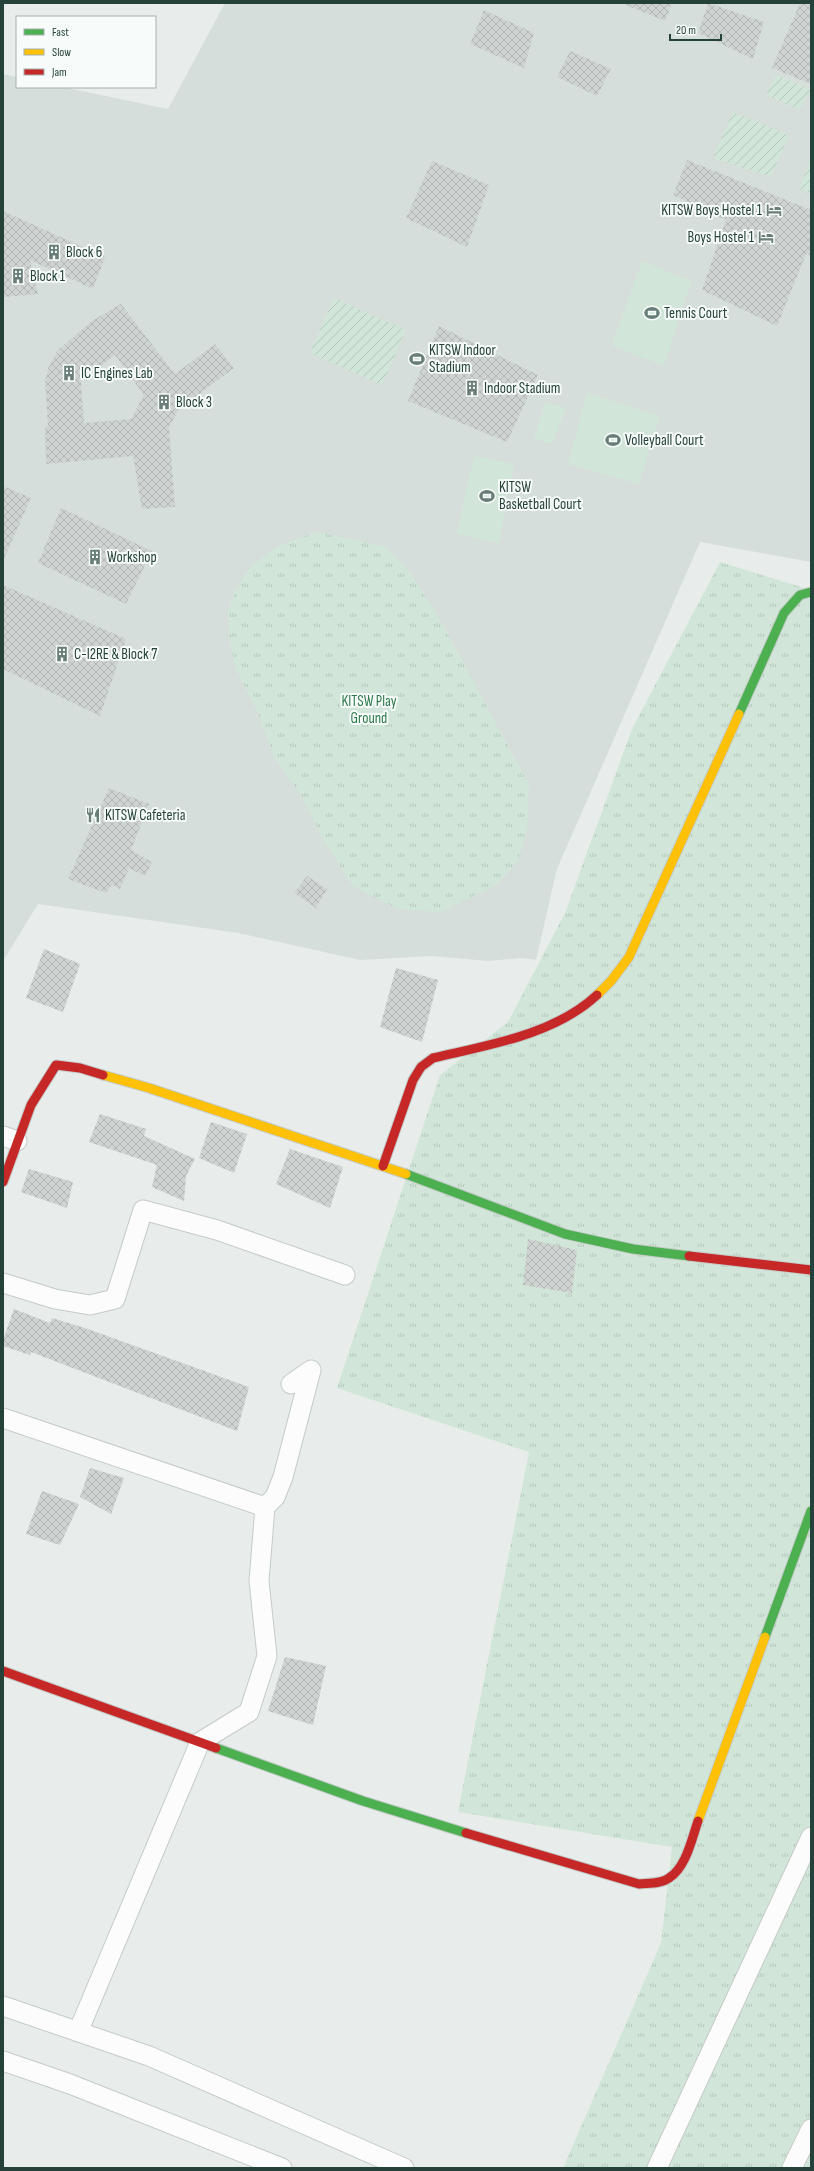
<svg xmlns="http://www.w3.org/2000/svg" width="814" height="2171" font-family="'Sofia Sans Condensed',sans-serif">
<defs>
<pattern id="grass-tufts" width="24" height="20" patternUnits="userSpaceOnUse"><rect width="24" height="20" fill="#d1e6d8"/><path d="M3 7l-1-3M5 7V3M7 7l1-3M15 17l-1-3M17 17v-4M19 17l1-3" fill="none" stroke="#b3c6ba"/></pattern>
<pattern id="garden-furrows" width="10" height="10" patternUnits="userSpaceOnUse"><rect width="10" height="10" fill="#d1e6d8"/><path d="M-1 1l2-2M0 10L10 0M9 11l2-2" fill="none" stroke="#b3c6ba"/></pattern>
<pattern id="building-cross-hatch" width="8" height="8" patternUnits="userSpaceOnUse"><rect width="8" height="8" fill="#cfd4d2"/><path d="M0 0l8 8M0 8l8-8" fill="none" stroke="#b2b7b5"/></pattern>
</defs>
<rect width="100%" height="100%" fill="#e8edeb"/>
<!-- built -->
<path fill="#d6dedb" d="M225 3H811V562L700 542 557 869 536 960 523 958 488 961 432 956 360 960 238 933 38 904 3 961V74L17 77V87H63L168 109Z"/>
<!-- grass -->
<path fill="url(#grass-tufts)" d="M316 532 384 546 411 574 443 625 529 785 527 831 518 861 496 885 440 912 398 909 353 886 325 842 301 795 274 757 258 713 237 671 231 649 228 611 235 592 250 568 275 548Z
M720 562 811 590V2168H563L661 1943 672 1847 458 1812 529 1452 337 1388 440 1075 508 1022 565 913 632 729Z"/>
<!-- garden -->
<path fill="url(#garden-furrows)" d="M776 75 810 89 800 110 766 95Z
M733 112 789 135 771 177 713 158Z
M811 159V194L799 189Z
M334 298 406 330 382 385 310 353Z"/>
<!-- pitch -->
<path fill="#d1e6d8" d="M642 261 691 281 664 366 612 345Z
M587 393 659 416 639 484 568 464Z
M546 402 566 408 552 444 534 438Z
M474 456 514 464 499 543 457 534Z"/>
<!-- building -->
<path fill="url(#building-cross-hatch)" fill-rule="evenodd" d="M621 3H672L665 21Z
M708 3 764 22 753 59 698 33Z
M800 3H811V84L772 68Z
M484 10 534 33 524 68 470 44Z
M570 51 611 69 597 96 557 77Z
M687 160 811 210V256L806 254 777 326 702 290 726 220 673 195Z
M432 161 489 185 467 247 406 218Z
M3 211 105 257 93 289 30 260 38 294 3 297Z
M121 304 175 374 215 344 234 368 179 409 169 427 175 507 142 509 133 456 46 464 45 427 48 426 45 381 49 366 58 350 92 321ZM115 355 144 395 131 419 84 423 81 381Z
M439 326 538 375 507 442 408 401Z
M3 486 31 498 3 561Z
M61 508 152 551 126 604 38 563Z
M3 585 126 639 100 716 3 669Z
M109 788 149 804 131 850 152 862 145 876 129 868 120 889 112 885 106 893 68 879Z
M307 876 327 889 316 908 294 893Z
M44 949 80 964 63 1012 26 998Z
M396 968 438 980 422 1042 380 1027Z
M100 1114 146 1129 144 1136 195 1159 186 1176 184 1201 152 1187 157 1165 89 1142Z
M211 1122 247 1134 234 1173 199 1158Z
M290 1149 343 1167 330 1208 276 1184Z
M29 1169 73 1182 67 1208 21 1192Z
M528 1239 577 1250 572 1293 523 1285Z
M14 1309 50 1323 52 1318 85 1328 249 1387 237 1431 31 1352 30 1355 3 1346V1340Z
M90 1468 124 1478 111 1514 80 1497Z
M42 1491 79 1504 60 1545 26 1534Z
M285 1657 326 1666 313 1725 268 1711Z"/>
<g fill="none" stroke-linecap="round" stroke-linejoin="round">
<!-- street casing -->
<g stroke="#c5cac8" stroke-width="21">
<path id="street" d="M3 1136 17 1141
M3 1283 55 1299 90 1305 115 1299 143 1210 217 1230 345 1275
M3 1418 265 1507 275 1497 283 1477 311 1370 291 1384
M3 2006 149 2056 404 2168
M78 2032 200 1742 249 1712 267 1656 259 1581 265 1507
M3 2061 70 2084 282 2168
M657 2168 811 1837
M792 2168 811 2129"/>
</g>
<!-- fast casing -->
<g stroke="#c3cbc8" stroke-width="11">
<path id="fast" d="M739 714 784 613 800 595 811 592
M406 1174 565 1234 633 1249 689 1256
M765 1637 811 1511
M216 1748 363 1801 466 1833"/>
</g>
<!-- slow casing -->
<g stroke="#c3cbc8" stroke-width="11">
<path id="slow" d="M597 995 611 981 629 957 739 714
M103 1075 149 1088 406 1174
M698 1821 765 1637"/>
</g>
<!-- jam casing -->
<g stroke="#c3cbc8" stroke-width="11">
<path id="jam" d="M383 1166 413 1080 421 1067 433 1058C488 1045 554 1035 597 995
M3 1182 31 1105 56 1065 80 1068 103 1075
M689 1256 811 1270
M3 1671 216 1748
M466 1833 639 1884C649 1883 661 1884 669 1878 686 1868 692 1838 698 1821"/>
</g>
<!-- street -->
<use href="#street" stroke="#fcfcfc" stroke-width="19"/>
<!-- fast -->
<use href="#fast" stroke="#4caf50" stroke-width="9"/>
<!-- slow -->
<use href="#slow" stroke="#ffc107" stroke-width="9"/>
<!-- jam -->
<use href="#jam" stroke="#c62828" stroke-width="9"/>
</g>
<!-- icons -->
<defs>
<g id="hotel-bare" transform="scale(1.2)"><path d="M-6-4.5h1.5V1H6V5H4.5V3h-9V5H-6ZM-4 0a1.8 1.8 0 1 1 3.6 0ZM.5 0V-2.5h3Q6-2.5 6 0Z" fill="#697e78" stroke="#f7fbf9" stroke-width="2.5" paint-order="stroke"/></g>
<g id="building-bare" transform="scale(1.2)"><path d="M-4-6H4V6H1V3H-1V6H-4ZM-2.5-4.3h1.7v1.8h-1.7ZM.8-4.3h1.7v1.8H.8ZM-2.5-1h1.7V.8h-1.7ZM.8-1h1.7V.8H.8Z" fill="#697e78" stroke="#f7fbf9" stroke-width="2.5" paint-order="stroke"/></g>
<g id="stadium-bare" transform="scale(1.2)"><path d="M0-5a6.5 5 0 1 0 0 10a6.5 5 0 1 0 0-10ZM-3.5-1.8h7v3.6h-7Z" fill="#697e78" stroke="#f7fbf9" stroke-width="2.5" paint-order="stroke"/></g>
<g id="restaurant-bare" transform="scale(1.2)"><path d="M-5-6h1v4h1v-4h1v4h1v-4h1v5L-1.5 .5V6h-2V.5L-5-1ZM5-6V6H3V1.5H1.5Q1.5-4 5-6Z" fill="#697e78" stroke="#f7fbf9" stroke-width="2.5" paint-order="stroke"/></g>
</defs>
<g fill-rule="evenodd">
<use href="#hotel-bare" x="774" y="210"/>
<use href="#hotel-bare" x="766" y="237"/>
<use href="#building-bare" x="54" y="252"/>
<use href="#building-bare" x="18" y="276"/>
<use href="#stadium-bare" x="652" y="313"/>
<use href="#stadium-bare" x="417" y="359"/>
<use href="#building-bare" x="69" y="373"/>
<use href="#building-bare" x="472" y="388"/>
<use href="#building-bare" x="164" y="402"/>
<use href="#stadium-bare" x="613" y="440"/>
<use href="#stadium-bare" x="487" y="496"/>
<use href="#building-bare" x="95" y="557"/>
<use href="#building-bare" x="62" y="654"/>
<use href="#restaurant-bare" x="93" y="815"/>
</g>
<g text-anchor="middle" stroke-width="4" stroke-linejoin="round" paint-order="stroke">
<!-- poi labels -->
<g font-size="15" fill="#24423a" stroke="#f7fbf9" text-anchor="start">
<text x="762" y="215" text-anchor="end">KITSW Boys Hostel 1</text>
<text x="754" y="242" text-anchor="end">Boys Hostel 1</text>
<text x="66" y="257">Block 6</text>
<text x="30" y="281">Block 1</text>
<text x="664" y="318">Tennis Court</text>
<text x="429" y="355">KITSW Indoor<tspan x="429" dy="17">Stadium</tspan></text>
<text x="81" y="378">IC Engines Lab</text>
<text x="484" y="393">Indoor Stadium</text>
<text x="176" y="407">Block 3</text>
<text x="625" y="445">Volleyball Court</text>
<text x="499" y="492">KITSW<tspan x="499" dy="17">Basketball Court</tspan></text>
<text x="107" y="562">Workshop</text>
<text x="74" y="659">C-I2RE &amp; Block 7</text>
<text x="105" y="820">KITSW Cafeteria</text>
</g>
<!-- park labels -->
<g font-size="15" fill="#2d7a4b" stroke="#f7fbf9">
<text x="369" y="706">KITSW Play<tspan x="369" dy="17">Ground</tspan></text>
</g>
</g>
<!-- border -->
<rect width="814" height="2171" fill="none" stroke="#24423a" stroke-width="8"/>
<!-- legend -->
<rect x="16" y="16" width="140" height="72" fill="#f7fbf9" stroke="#a3b1ad"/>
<rect x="24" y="29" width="20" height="6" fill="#4caf50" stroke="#a3b1ad"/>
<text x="52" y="36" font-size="12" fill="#24423a">Fast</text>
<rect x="24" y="49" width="20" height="6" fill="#ffc107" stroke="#a3b1ad"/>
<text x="52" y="56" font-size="12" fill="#24423a">Slow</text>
<rect x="24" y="69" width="20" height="6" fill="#c62828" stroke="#a3b1ad"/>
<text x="52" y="76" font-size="12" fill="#24423a">Jam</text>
<!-- scale -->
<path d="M670 34v6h51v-6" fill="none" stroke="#24423a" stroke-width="2"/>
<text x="676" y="34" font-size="12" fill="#24423a" stroke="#f7fbf9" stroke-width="3" paint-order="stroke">20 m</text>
</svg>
